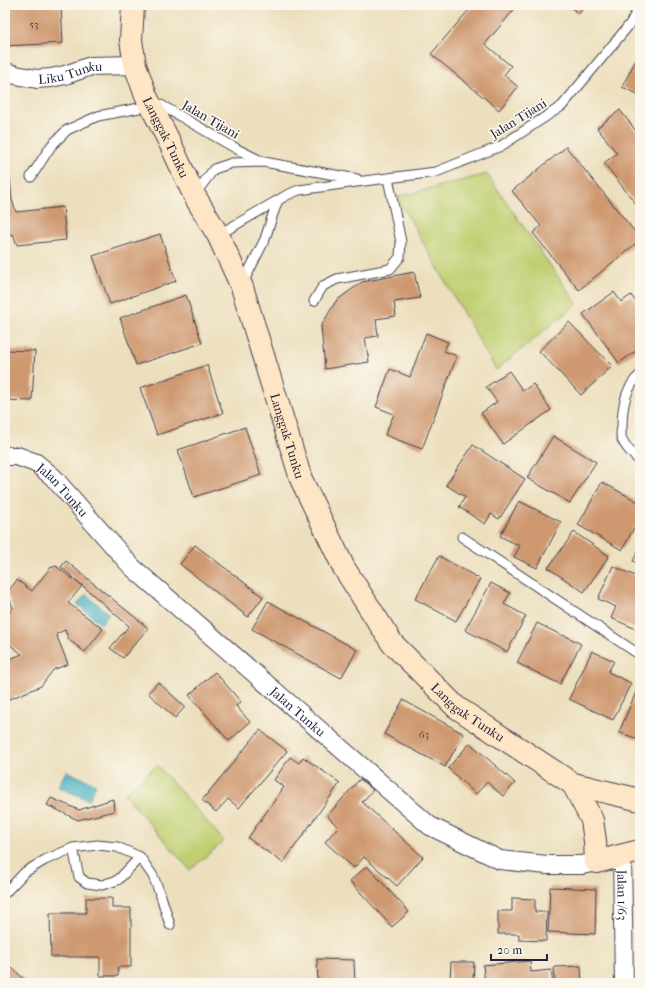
<svg xmlns="http://www.w3.org/2000/svg" width="645" height="988" font-family="'IM FELL French Canon',serif">
<rect width="100%" height="100%" fill="#fbf7ec"/>
<filter id="ink" filterUnits="userSpaceOnUse"><feTurbulence type="fractalNoise" baseFrequency=".025" numOctaves="2"/><feDisplacementMap in="SourceGraphic" scale="8" xChannelSelector="R" yChannelSelector="G"/><feConvolveMatrix kernelMatrix="1 2 1 2 8 2 1 2 1" color-interpolation-filters="sRGB"/></filter>
<filter id="wash" filterUnits="userSpaceOnUse"><feTurbulence type="fractalNoise" baseFrequency=".012" numOctaves="4" result="noise"/><feDisplacementMap in="SourceGraphic" scale="16" xChannelSelector="R" yChannelSelector="G"/><feGaussianBlur stdDeviation="0.9" result="paint"/><feColorMatrix in="noise" values="0 0 0 0 0 0 0 0 0 0 0 0 0 0 0 0 0 1.4 0 .05"/><feComposite in="paint" operator="in"/></filter>
<g filter="url(#wash)">
<rect width="100%" height="100%" fill="#ecdfbd"/>
<!-- green -->
<path fill="#c0cf71" stroke="#717856" d="M487 174 577 304 496 370 397 197Z
M157 765 224 841 190 870 124 794Z"/>
<!-- water -->
<path fill="#44b1c0" stroke="#336a7e" d="M86 594 109 614 101 624 77 604Z
M66 771 96 784 89 800 58 787Z"/>
<g id="blocks">
<!-- building -->
<path fill="#ce9870" d="M5 5H61L63 43 5 46Z
M473 5H518L485 44 511 66 504 75 518 87 499 110 431 54Z
M569 5H587L578 14Z
M640 52V95L622 87Z
M620 110 640 136V209L604 163 617 153 597 128Z
M566 147 640 238V240L579 290 533 233 541 226 512 191Z
M5 165 10 178 12 200 16 212 63 207 66 240 17 245 13 234 5 237Z
M160 234 176 281 110 304 93 256Z
M414 272 420 298 394 302 396 316 376 319 378 336 365 338 369 362 325 369 321 326 336 301 362 282Z
M614 292 621 302 631 295 640 308V348L619 363 583 314Z
M186 295 202 343 136 365 120 318Z
M569 322 612 366 581 395 539 351Z
M426 333 448 342 444 351 457 356 422 449 385 435 394 414 376 407 390 369 410 377Z
M5 350 35 351 32 401 5 400Z
M207 365 223 413 157 435 140 388Z
M509 371 523 391 533 384 551 410 503 444 481 413 497 402 486 387Z
M245 427 261 475 194 497 178 450Z
M553 436 596 462 570 503 527 478Z
M473 445 525 479 499 519 491 514 485 524 459 507 465 497 446 485Z
M602 482 640 503V517L622 550 578 525Z
M519 501 561 522 537 568 514 557 520 546 500 536Z
M574 532 609 556 584 592 548 568Z
M195 545 263 597 248 617 180 564Z
M640 548V565L633 561Z
M439 556 480 579 456 621 415 599Z
M66 561 148 628 123 658 110 648 129 626 61 567Z
M56 566 82 586 68 603 103 629 85 652 69 640 65 630 56 634 68 664 53 670 41 686 5 701V661L22 654 5 641V619L13 608 7 593 17 580 32 591 50 568Z
M613 566 640 578V620L636 629 611 618 616 607 598 599Z
M491 583 510 593 504 604 526 616 507 652 465 630Z
M268 601 357 650 341 678 252 629Z
M537 623 563 636 564 635 581 644 560 684 517 663Z
M592 651 614 661 608 672 631 683 613 720 569 699Z
M215 672 241 702 236 706 250 722 229 741 189 695Z
M158 682 185 707 175 718 148 693Z
M639 685 640 686V740L619 732Z
M403 700 464 734 445 767 384 734Z
M260 730 287 751 239 808 228 799 216 812 202 800Z
M470 743 515 783 503 796 487 782 476 794 448 768Z
M290 757 299 763 303 757 340 783 283 863 248 838 284 787 274 780Z
M360 779 373 790 362 802 423 857 397 886 364 857 354 868 325 842 338 827 327 816Z
M51 798 79 810 113 799 114 811 78 820 47 805Z
M367 866 409 912 392 927 350 881Z
M550 887 596 889 595 934 548 932Z
M86 898H112V908H131V967H118V976H100V957H51L50 913H86Z
M512 898 535 899V912H547L546 941 519 940V934H498V911H512Z
M317 959 354 960 355 983H318Z
M530 961 531 972 551 970 553 983H485L483 965Z
M451 962H474L473 983H450Z
M581 966 582 983H555L554 967Z
M5 968H12L28 983H5Z"/>
</g>
</g>
<g filter="url(#ink)">
<use href="#blocks" fill-opacity="0" stroke="#403e4e" stroke-width="1"/>
<g fill="none" stroke-linecap="round" stroke-linejoin="round">
<!-- lane casing -->
<g stroke="#403e4e" stroke-width="11">
<path id="lane" d="M154 101 237 149 261 161
M31 177 51 146 67 130 98 116 150 106
M195 194 214 169 232 163 264 162 357 179
M218 235 287 195 299 190 364 181 436 172 501 146 562 106 630 24 640 6
M242 285 265 239 273 214 278 200
M314 301 323 286 337 279 390 269 400 257 401 242 388 178
M640 375C625 387 622 409 622 427 621 430 621 434 621 436 623 445 634 456 640 461
M462 537 640 655
M73 848 79 877 87 883 102 885 118 880 140 857
M5 893 25 872 45 860 73 848 97 845 117 847 140 857 153 876 161 896 170 925"/>
</g>
<!-- street casing -->
<g stroke="#403e4e" stroke-width="20">
<g id="street">
<path id="s1" d="M5 72 16 75 37 79 51 78 65 75 91 66 135 65"/>
<path id="s2" d="M5 456H17L36 463 53 477 132 567 430 826 500 860 547 865H582L596 862"/>
<path id="s3" d="M622 856 624 983"/>
</g>
</g>
<!-- secondary casing -->
<g stroke="#403e4e" stroke-width="24">
<g id="secondary">
<path id="s4" d="M133 5 131 40 135 65 146 96 170 143 194 195 218 235 242 287 301 479 344 568 392 643 456 707 573 784 640 800"/>
<path d="M573 784 592 820 595 841 596 862 640 851"/>
</g>
</g>
<!-- lane -->
<use href="#lane" stroke="#fff" stroke-width="9"/>
<!-- street -->
<use href="#street" stroke="#fff" stroke-width="18"/>
<!-- secondary -->
<use href="#secondary" stroke="#fee5c5" stroke-width="22"/>
</g>
</g>
<g text-anchor="middle" stroke-width="3.5" stroke-linejoin="round" paint-order="stroke">
<!-- number labels -->
<g font-size="11" fill="#4d4048">
<text x="34" y="28">53</text>
<text x="424" y="738">63</text>
</g>
<!-- street labels -->
<g font-size="13" fill="#22223b" stroke="#fbf7ec">
<text dy="5" stroke="none"><textPath href="#s1" startOffset="67">Liku Tunku</textPath></text>
<text transform="translate(518 118) rotate(-32)" y="5">Jalan Tijani</text>
<text transform="translate(211 119) rotate(30)" y="5">Jalan Tijani</text>
<text dy="5" stroke="none"><textPath href="#s4" startOffset="139">Langgak Tunku</textPath></text>
<text dy="5" stroke="none"><textPath href="#s4" startOffset="463">Langgak Tunku</textPath></text>
<text dy="5" stroke="none"><textPath href="#s2" startOffset="70">Jalan Tunku</textPath></text>
<text dy="5" stroke="none"><textPath href="#s2" startOffset="394">Jalan Tunku</textPath></text>
<text dy="5" stroke="none"><textPath href="#s4" startOffset="799">Langgak Tunku</textPath></text>
<text dy="5" stroke="none"><textPath href="#s3" startOffset="39">Jalan 1/63</textPath></text>
</g>
</g>
<!-- margin -->
<rect width="645" height="988" fill="none" stroke="#fbf7ec" stroke-width="20"/>
<!-- scale -->
<path d="M491 954v6h56v-6" fill="none" stroke="#22223b" stroke-width="2"/>
<text x="497" y="954" font-size="12" fill="#22223b" stroke="#fbf7ec" stroke-width="3" paint-order="stroke">20 m</text>
</svg>
